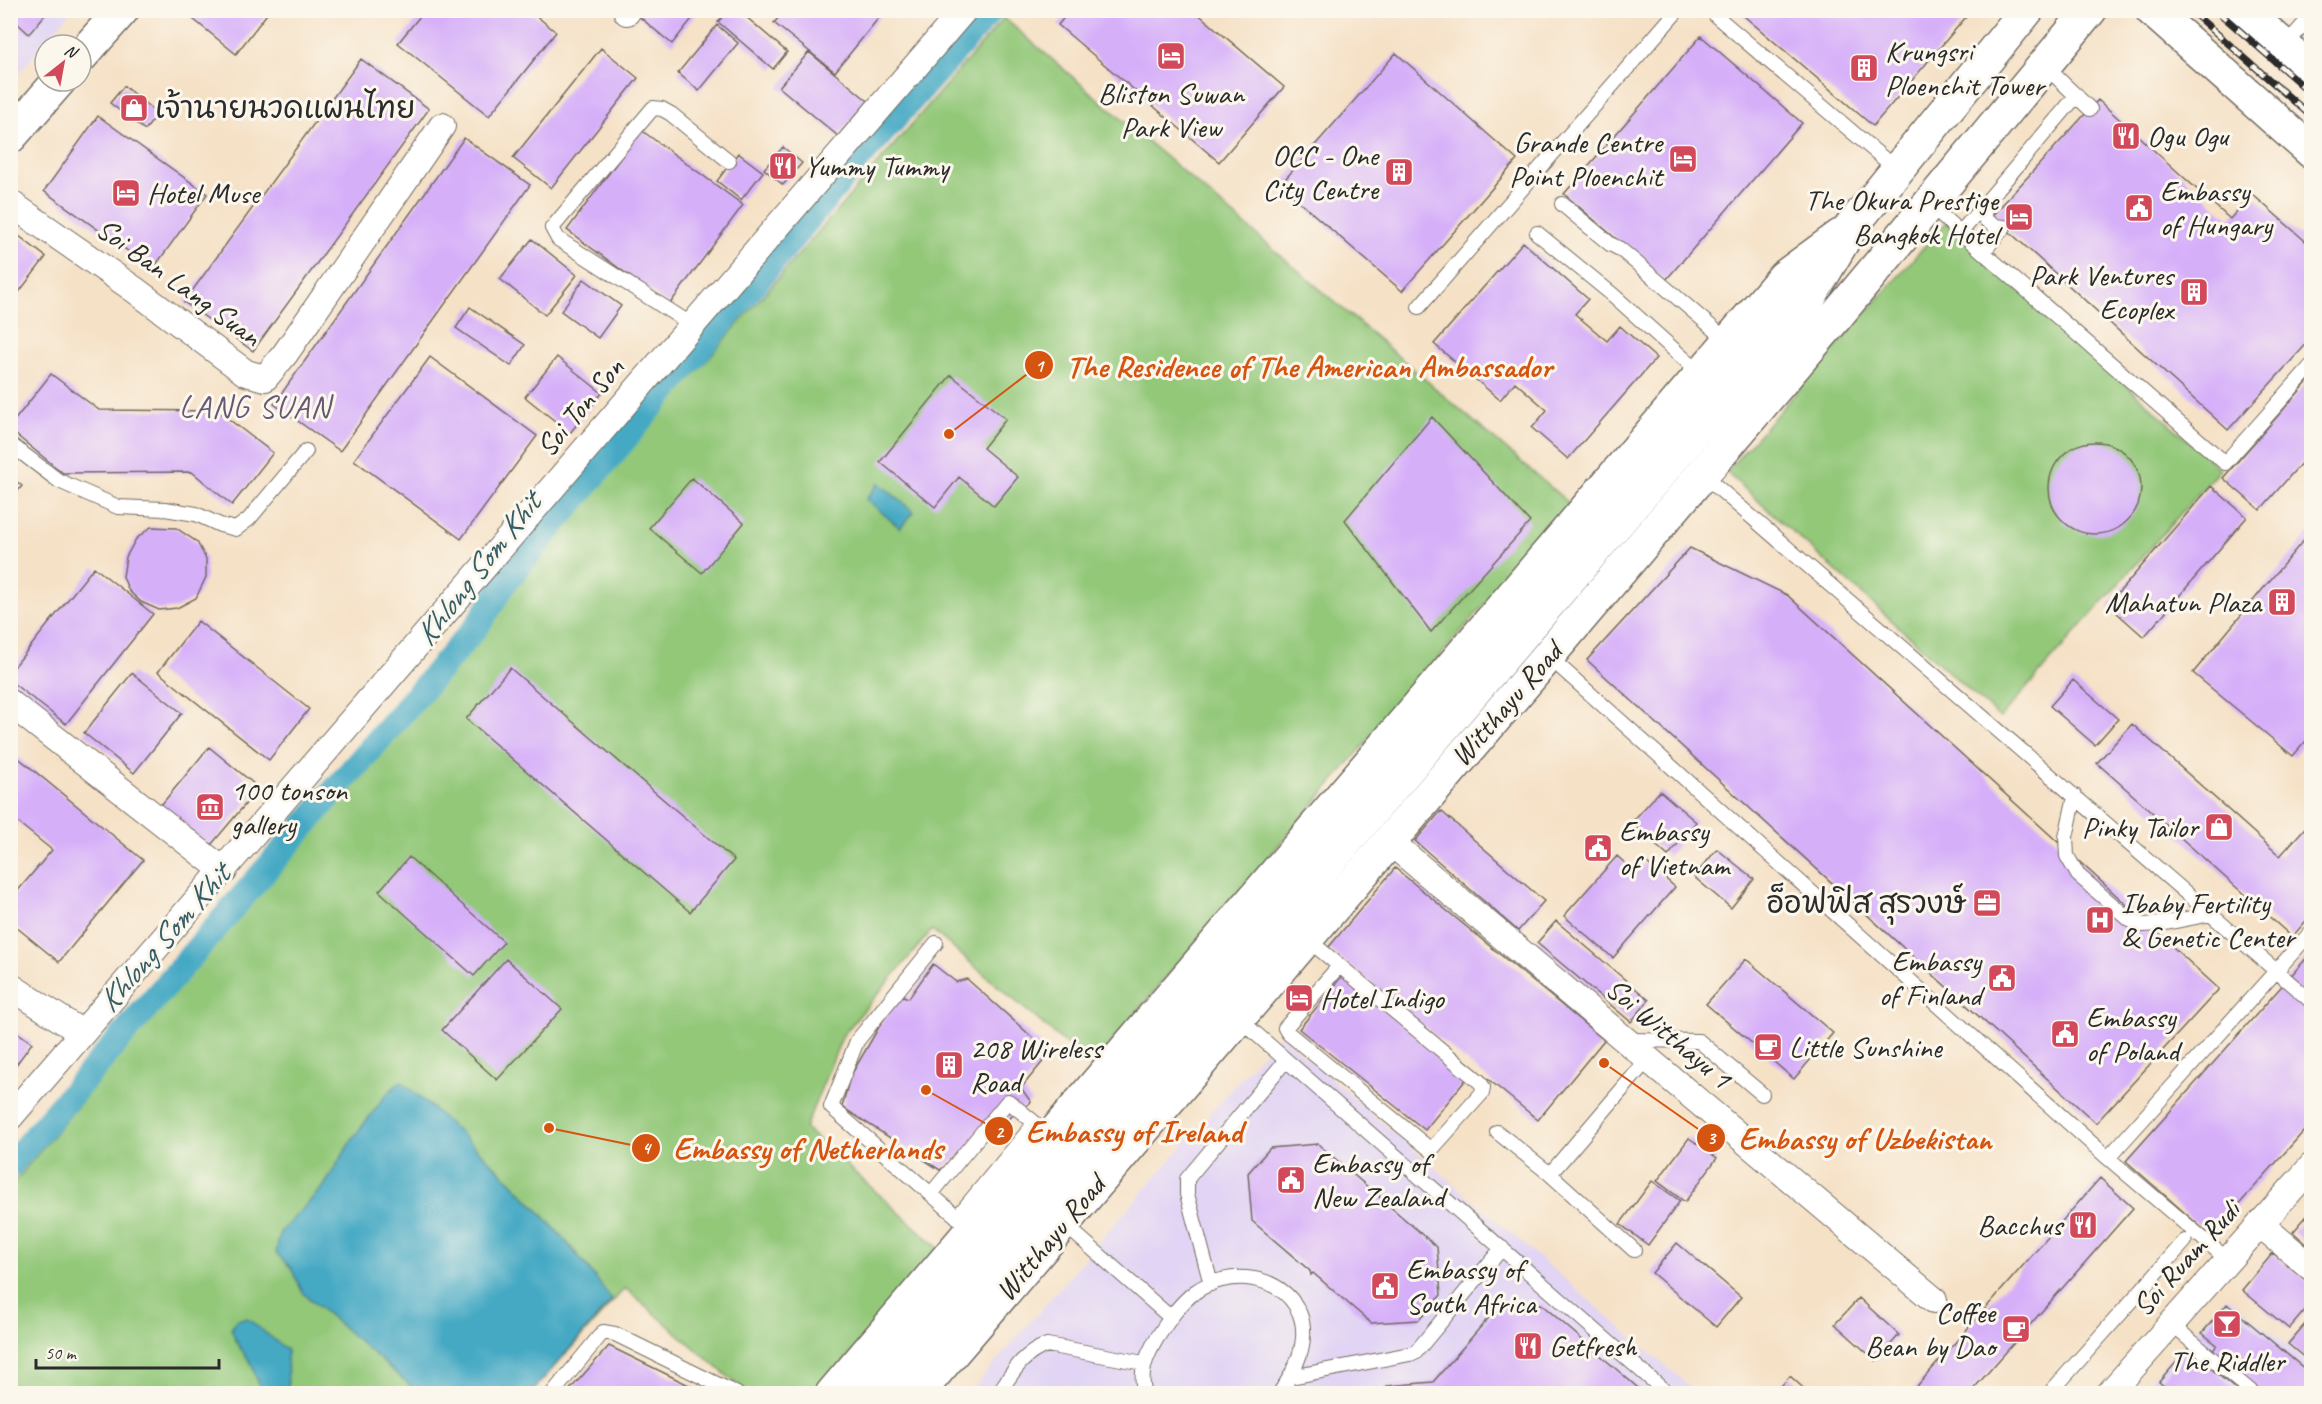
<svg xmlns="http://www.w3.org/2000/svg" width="2322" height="1404" font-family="Caveat,'Playpen Sans Thai',sans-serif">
<rect width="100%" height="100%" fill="#fbf7ec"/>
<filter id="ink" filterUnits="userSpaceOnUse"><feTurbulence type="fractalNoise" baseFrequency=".0167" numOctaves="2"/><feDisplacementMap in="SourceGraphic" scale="12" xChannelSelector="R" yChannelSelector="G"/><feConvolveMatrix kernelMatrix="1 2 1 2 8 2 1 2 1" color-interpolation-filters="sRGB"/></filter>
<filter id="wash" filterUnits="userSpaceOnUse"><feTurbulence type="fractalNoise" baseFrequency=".008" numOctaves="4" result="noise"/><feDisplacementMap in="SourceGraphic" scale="24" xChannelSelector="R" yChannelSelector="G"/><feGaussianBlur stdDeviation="1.35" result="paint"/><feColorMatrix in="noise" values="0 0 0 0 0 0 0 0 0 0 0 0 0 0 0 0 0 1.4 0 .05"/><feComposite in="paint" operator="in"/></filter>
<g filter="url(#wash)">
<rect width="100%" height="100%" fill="#f5e1c6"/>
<!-- built -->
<path fill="#e1d4f4" d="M10 11H71L17 75 11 70Z
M1279 1034 1697 1393 968 1394Z
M2228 1296 2311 1366V1393H2166L2150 1380Z"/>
<!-- green -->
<path fill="#93c879" stroke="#5f7a52" stroke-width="1.5" d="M1004 18 1570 504 1091 1065 932 930 843 1035 805 1128 941 1250 816 1393H747L625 1288 531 1393 11 1394V1186L517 579Z
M1945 223 2220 469 2000 718 1726 472Z"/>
<!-- water -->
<path fill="#45a9c4" stroke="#386a78" stroke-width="1.5" d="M879 483 914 512 900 528 866 499Z
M401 1081C479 1148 552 1216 612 1300L531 1393H419L303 1293 291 1268 276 1253 280 1232 324 1186 351 1141 386 1095Z
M247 1318 287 1350 288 1393H262L251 1363 238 1345 231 1329 236 1320Z"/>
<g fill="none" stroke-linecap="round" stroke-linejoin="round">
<!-- canal -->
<path stroke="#45a9c4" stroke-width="26" d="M10 1165 477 626 506 581 861 156 991 10"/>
</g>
<g id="blocks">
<!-- building -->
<path fill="#d6aff9" d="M10 10H49L29 34 17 23 10 31Z
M182 10H270L236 54Z
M425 10H529L556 32 489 116 398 43Z
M637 10H699L672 44 635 13Z
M728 10H738L787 52 773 69 718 22Z
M785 10H876L881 15 835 72 774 23Z
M1070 10H1197L1196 12 1284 87 1219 162 1058 25Z
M1737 10H1972L1873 126Z
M717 25 738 43 699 91 678 73Z
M1701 36 1802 123 1665 281 1564 194Z
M601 48 638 78 551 188 513 158Z
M809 52 868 101 838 136 779 87Z
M1396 53 1517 160 1402 291 1280 185Z
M361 59 429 109 253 351 184 302Z
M124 86 158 114 145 130 110 103Z
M2098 100 2230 219 2252 194 2312 247V338L2228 430 1992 216Z
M98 116 207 194 153 269 44 191Z
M641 130 743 205 669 305 567 230Z
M464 138 530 185 340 451 274 404Z
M783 147 802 163 783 185 764 169Z
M738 153 763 172 741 200 717 181Z
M10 229 46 257 16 296 10 292Z
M532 239 577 275 545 315 500 279Z
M1523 242 1588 299 1575 314 1607 341 1620 326 1656 358 1568 459 1532 428 1547 410 1515 382 1500 400 1434 344Z
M584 279 621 306 598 338 561 311Z
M470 307 525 345 511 366 456 328Z
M430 357 537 436 461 539 354 460Z
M557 357 602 393 570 433 525 397Z
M51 374 99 410 218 411 273 453 232 505 192 472 63 473 10 430V426Z
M951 375 1006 419 983 448 1018 477 994 506 959 477 935 507 880 462Z
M2312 377V451L2260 510 2223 478Z
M1432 417 1530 522 1431 632 1345 520Z
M2049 488a46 46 0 1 1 92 0a46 46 0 1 1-92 0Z
M10 476 22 486 10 500Z
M692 478 744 523 702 573 649 528Z
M2211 486 2247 517 2144 637 2108 605Z
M151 527 176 528 197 542 206 559V577L196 598 177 608 159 610 141 602 129 591 123 577 126 557 136 539Z
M2312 530V734L2293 756 2193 673Z
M1690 548 1787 595 2219 989 2096 1123 1587 660Z
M94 567 153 614 66 724 10 681V672Z
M198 621 309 709 269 760 158 672Z
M510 668 734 860 690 912 466 719Z
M132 673 182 713 134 773 84 733Z
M2073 680 2118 719 2095 745 2050 706Z
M2132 724 2280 856 2312 820V914L2292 937 2097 763Z
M209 747 259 788 206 851 157 810Z
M10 751 143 860 59 962 10 922V900L52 850 10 816Z
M1660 791 1696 822 1668 856 1631 823Z
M1441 811 1544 901 1518 931 1415 841Z
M1717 849 1754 879 1731 908 1694 877Z
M1617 856 1636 873 1646 862 1675 887 1613 958 1564 916Z
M409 857 504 942 474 976 379 891Z
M1395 868 1604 1040 1538 1120 1328 948Z
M1556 921 1649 1000 1631 1022 1537 943Z
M2312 952V1122L2211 1236 2126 1161Z
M506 959 562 1009 497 1080 442 1030Z
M1746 959 1833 1033 1794 1079 1706 1004Z
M933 964 956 982 967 979 1050 1053 1021 1088 1031 1102 940 1170 842 1107 850 1077 879 1027 899 995 909 998Z
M1342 976 1468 1077 1425 1130 1299 1029Z
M10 1027 32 1043 10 1073Z
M1689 1138 1717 1158 1685 1202 1657 1181Z
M1318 1144 1376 1194 1378 1193 1380 1195 1379 1197 1437 1247 1441 1295 1419 1320 1371 1323 1313 1273 1311 1275 1310 1271 1252 1221 1248 1173 1270 1148Z
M2100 1178 2133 1208 1969 1394H1910Z
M1652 1181 1680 1201 1648 1245 1620 1224Z
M2312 1210V1249L2293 1232Z
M1677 1243 1741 1297 1716 1327 1652 1273Z
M2273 1253 2312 1285V1302L2289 1329 2242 1290Z
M1859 1298 1899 1335 1876 1361 1835 1324Z
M1541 1304 1645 1394H1380L1387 1386 1433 1382 1498 1307Z
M2227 1304 2312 1375V1394H2262L2212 1352 2217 1345 2202 1333Z
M2312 1316V1364L2288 1344Z
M609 1346 707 1394H566Z
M2188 1349 2241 1394H2173L2159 1382Z
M1790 1376 1810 1394H1774Z"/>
</g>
</g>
<g filter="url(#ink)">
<use href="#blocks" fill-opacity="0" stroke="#726b61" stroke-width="1.5"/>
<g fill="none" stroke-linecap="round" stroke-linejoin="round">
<!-- service casing -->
<g stroke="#726b61" stroke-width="16">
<path id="service" d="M1720 10 1716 16 1897 170
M2284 47 2312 15
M2044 65 2090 109
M1562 204 1610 244 1620 249 1728 341
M1929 205 2225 463 2312 365
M1983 206 1986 220 1994 226 2004 227
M1961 232 2077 95
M1537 233 1613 295 1701 374
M1984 251 2004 227
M1419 307 1678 10
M692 325 558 239 552 228 653 108 662 109 671 114 729 161
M10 444 59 481 118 507 165 509 196 514 220 525 236 529 249 519 306 451
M1702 474 2312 1002
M1548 656 2108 1158 2228 1260
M2075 796 2066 837 2067 856 2078 875 2130 920 2142 925 2161 924 2211 914
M1306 938 1480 1082 1483 1087 1482 1093 1431 1150 1288 1033 1285 1028 1339 966
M936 943 857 1041 831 1107 971 1229
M1238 1018 1668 1394
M1628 1040 1699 1041 1762 1094
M1497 1132 1550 1174 1634 1250
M2108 1158 2312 931
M1550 1174 1648 1059
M931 1194 1008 1101 1035 1123 957 1217
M1063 1223 1170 1317
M1211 1284 1187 1194V1179L1286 1060
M2171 1324 2254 1394
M1291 1377 1415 1353 1502 1248
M552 1394 603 1332 615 1334 737 1394
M998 1394C1013 1372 1022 1354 1047 1345L1143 1363
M1145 1394C1138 1373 1147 1355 1157 1338 1168 1321 1179 1304 1195 1292 1227 1269 1281 1273 1299 1312 1311 1340 1295 1372 1279 1394
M2049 1394 2185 1241"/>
</g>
<!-- minor casing -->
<g stroke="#726b61" stroke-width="28">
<path id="minor" d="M627 12 628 10
M10 203 135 290 246 373 265 378 285 354 442 126
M10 703 224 871
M1389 841 1934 1300
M10 986 82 1033
M10 1117 964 10
M2260 1224 2312 1268
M2109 1394 2312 1166"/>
</g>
<!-- tertiary casing -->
<g stroke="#726b61" stroke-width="36">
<path id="tertiary" d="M81 56 122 10
M10 137 59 81"/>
</g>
<!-- secondary casing -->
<g stroke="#726b61" stroke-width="36">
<path id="secondary" d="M832 1394 1784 277 1840 236
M875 1394 1809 298 1851 227 2027 10
M917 1394 1548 656 1834 319 2090 10"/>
</g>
<!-- primary casing -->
<g stroke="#726b61" stroke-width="36">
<path id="primary" d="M2152 10 2312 152
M2243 10 2312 71"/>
</g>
<!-- service -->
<use href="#service" stroke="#fff" stroke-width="14"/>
<!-- minor -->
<use href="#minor" stroke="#fff" stroke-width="26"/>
<!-- tertiary -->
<use href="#tertiary" stroke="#fff" stroke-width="33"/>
<!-- secondary -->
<use href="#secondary" stroke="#fff" stroke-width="33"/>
<!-- primary -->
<use href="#primary" stroke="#fff" stroke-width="33"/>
<!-- rail casing -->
<g stroke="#2b2b2b" stroke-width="7">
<path id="rail" d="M2190 10 2312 117
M2216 10 2312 94"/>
</g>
<!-- rail -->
<use href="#rail" stroke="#fbf7ec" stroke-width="4.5" stroke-dasharray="14" stroke-linecap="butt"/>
</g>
</g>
<!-- icons -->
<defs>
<g id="hotel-square" transform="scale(1.5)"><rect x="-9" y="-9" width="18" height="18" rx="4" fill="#d1495b" stroke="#fbf7ec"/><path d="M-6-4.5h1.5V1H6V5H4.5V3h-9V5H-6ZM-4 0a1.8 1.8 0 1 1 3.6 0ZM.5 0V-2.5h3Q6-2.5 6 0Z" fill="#fff"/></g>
<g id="building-square" transform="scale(1.5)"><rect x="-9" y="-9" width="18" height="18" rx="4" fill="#d1495b" stroke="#fbf7ec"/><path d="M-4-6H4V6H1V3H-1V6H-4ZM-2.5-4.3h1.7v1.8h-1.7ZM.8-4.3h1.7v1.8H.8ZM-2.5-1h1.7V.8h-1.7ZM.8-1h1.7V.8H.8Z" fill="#fff"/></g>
<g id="shop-square" transform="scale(1.5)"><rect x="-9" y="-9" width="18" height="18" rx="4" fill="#d1495b" stroke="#fbf7ec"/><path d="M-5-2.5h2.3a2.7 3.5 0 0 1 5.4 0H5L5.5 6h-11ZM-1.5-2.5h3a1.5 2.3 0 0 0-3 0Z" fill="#fff"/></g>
<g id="restaurant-square" transform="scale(1.5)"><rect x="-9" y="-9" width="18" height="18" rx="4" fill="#d1495b" stroke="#fbf7ec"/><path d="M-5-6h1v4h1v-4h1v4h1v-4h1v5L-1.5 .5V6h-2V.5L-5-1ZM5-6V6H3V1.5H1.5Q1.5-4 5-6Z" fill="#fff"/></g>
<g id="civic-square" transform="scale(1.5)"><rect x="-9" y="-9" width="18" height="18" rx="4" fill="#d1495b" stroke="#fbf7ec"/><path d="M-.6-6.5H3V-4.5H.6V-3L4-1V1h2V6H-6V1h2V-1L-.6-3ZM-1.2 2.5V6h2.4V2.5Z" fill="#fff"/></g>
<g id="museum-square" transform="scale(1.5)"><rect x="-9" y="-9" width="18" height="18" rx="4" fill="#d1495b" stroke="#fbf7ec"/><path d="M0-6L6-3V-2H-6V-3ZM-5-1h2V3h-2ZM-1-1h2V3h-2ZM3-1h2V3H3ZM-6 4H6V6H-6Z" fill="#fff"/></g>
<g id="office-square" transform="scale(1.5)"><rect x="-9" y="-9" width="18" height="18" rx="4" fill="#d1495b" stroke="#fbf7ec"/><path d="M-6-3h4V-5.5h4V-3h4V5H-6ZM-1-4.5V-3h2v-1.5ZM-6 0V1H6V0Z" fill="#fff"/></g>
<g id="hospital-square" transform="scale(1.5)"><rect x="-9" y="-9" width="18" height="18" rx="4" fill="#d1495b" stroke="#fbf7ec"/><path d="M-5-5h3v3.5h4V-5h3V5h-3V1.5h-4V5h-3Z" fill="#fff"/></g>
<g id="cafe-square" transform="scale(1.5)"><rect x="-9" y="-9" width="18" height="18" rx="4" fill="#d1495b" stroke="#fbf7ec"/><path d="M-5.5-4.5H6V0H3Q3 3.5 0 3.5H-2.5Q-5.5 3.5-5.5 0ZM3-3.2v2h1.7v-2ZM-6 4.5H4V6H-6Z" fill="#fff"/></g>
<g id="bar-square" transform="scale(1.5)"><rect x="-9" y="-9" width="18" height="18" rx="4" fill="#d1495b" stroke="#fbf7ec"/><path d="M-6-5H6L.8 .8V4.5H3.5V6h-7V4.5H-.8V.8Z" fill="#fff"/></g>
</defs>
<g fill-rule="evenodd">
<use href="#hotel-square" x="1171" y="56"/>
<use href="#building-square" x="1864" y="68"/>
<use href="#shop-square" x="134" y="108"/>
<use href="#restaurant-square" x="2126" y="136"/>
<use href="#hotel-square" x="1683" y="159"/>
<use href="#restaurant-square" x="783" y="166"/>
<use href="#building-square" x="1399" y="172"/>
<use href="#hotel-square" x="126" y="193"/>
<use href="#civic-square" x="2139" y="208"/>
<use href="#hotel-square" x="2019" y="217"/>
<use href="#building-square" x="2194" y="292"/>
<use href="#building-square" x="2282" y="602"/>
<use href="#museum-square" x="210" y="807"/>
<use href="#shop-square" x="2219" y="827"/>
<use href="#civic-square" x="1598" y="848"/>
<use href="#office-square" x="1987" y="903"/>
<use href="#hospital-square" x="2100" y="920"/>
<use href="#civic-square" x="2002" y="978"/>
<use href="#hotel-square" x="1299" y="998"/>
<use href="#civic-square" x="2065" y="1034"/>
<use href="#cafe-square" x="1768" y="1047"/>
<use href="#building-square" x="949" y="1065"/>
<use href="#civic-square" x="1291" y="1180"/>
<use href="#restaurant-square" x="2083" y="1225"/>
<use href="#civic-square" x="1385" y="1286"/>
<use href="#bar-square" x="2227" y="1324"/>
<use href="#cafe-square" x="2016" y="1329"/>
<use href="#restaurant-square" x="1528" y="1346"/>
</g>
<g text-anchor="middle" stroke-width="6" stroke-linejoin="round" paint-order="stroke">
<!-- poi labels -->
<g font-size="30" fill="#2b2b2b" stroke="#fbf7ec" text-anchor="start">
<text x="1885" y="61">Krungsri<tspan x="1885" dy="34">Ploenchit Tower</tspan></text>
<text x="1171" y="103" text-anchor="middle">Bliston Suwan<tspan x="1171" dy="34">Park View</tspan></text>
<text x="155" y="118">เจ้านายนวดแผนไทย</text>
<text x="2147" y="146">Ogu Ogu</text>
<text x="1662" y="152" text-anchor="end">Grande Centre<tspan x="1662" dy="34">Point Ploenchit</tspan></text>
<text x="1378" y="165" text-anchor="end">OCC - One<tspan x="1378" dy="34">City Centre</tspan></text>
<text x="804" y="176">Yummy Tummy</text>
<text x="2160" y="201">Embassy<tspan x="2160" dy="34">of Hungary</tspan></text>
<text x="147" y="203">Hotel Muse</text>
<text x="1998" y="210" text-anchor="end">The Okura Prestige<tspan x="1998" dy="34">Bangkok Hotel</tspan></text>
<text x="2173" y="285" text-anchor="end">Park Ventures<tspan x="2173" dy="34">Ecoplex</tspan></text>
<text x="2261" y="612" text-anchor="end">Mahatun Plaza</text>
<text x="231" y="800">100 tonson<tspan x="231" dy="34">gallery</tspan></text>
<text x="2198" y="837" text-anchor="end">Pinky Tailor</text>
<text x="1619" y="841">Embassy<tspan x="1619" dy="34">of Vietnam</tspan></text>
<text x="1966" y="913" text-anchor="end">อ็อฟฟิส สุรวงษ์</text>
<text x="2121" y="913">Ibaby Fertility<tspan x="2121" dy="34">&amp; Genetic Center</tspan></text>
<text x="1981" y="971" text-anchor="end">Embassy<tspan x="1981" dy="34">of Finland</tspan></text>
<text x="1320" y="1008">Hotel Indigo</text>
<text x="2086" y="1027">Embassy<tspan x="2086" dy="34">of Poland</tspan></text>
<text x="1789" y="1057">Little Sunshine</text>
<text x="970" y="1058">208 Wireless<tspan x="970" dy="34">Road</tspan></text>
<text x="1312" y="1173">Embassy of<tspan x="1312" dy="34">New Zealand</tspan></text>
<text x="2062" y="1235" text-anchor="end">Bacchus</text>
<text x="1406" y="1279">Embassy of<tspan x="1406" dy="34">South Africa</tspan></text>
<text x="1995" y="1322" text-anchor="end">Coffee<tspan x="1995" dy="34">Bean by Dao</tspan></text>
<text x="1549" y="1356">Getfresh</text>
<text x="2227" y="1371" text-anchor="middle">The Riddler</text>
</g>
<!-- street labels -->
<g font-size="30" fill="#2b2b2b" stroke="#fbf7ec">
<text transform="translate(179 282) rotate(36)" y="10">Soi Ban Lang Suan</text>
<text transform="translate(580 407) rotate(-50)" y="10">Soi Ton Son</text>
<text transform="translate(1506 704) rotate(-49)" y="10">Witthayu Road</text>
<text transform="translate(1669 1033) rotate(40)" y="10">Soi Witthayu 1</text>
<text transform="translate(1050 1238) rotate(-50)" y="10">Witthayu Road</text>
<text transform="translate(2186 1258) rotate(-48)" y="10">Soi Ruam Rudi</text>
</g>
<!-- neighbourhood labels -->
<g font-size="32" letter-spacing="1.5" fill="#675973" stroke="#fbf7ec">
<text x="255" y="417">LANG SUAN</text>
</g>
<!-- water labels -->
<g font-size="32" font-style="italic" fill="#355d68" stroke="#fbf7ec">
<text transform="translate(477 569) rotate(-52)" y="11">Khlong Som Khit</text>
<text transform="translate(163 938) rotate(-49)" y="11">Khlong Som Khit</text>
</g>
</g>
<!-- callouts -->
<path fill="none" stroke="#d5540f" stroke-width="2" d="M949 434L1039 365M926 1090L999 1131M1604 1063L1711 1138M549 1128L646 1148"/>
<g fill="#d5540f" stroke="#fbf7ec" stroke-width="2">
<circle cx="949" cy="434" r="6"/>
<circle cx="926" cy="1090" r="6"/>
<circle cx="1604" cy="1063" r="6"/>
<circle cx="549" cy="1128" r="6"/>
<circle cx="1039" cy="365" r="15"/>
<circle cx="999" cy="1131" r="15"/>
<circle cx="1711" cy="1138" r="15"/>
<circle cx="646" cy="1148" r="15"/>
</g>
<g font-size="18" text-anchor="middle" font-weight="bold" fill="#fff">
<text x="1039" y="372">1</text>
<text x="999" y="1138">2</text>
<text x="1711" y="1144">3</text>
<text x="646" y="1154">4</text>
</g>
<g font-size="32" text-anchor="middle" font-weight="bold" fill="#d5540f" stroke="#fbf7ec" stroke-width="6" stroke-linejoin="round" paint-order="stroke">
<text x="1309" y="377">The Residence of The American Ambassador</text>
<text x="1134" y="1142">Embassy of Ireland</text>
<text x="1865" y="1149">Embassy of Uzbekistan</text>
<text x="808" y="1159">Embassy of Netherlands</text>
</g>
<!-- margin -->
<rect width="2322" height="1404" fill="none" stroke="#fbf7ec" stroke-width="36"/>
<!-- north arrow -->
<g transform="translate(63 63) rotate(31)"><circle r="28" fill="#fbf7ec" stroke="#a8a59f" stroke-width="1.5"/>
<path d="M0-4.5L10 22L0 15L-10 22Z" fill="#d1495b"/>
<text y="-9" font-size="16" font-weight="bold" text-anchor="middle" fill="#2b2b2b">N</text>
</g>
<!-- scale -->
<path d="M36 1359v9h183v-9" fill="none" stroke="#2b2b2b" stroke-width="3"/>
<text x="45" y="1359" font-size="18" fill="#2b2b2b" stroke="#fbf7ec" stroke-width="4.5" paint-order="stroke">50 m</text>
</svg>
